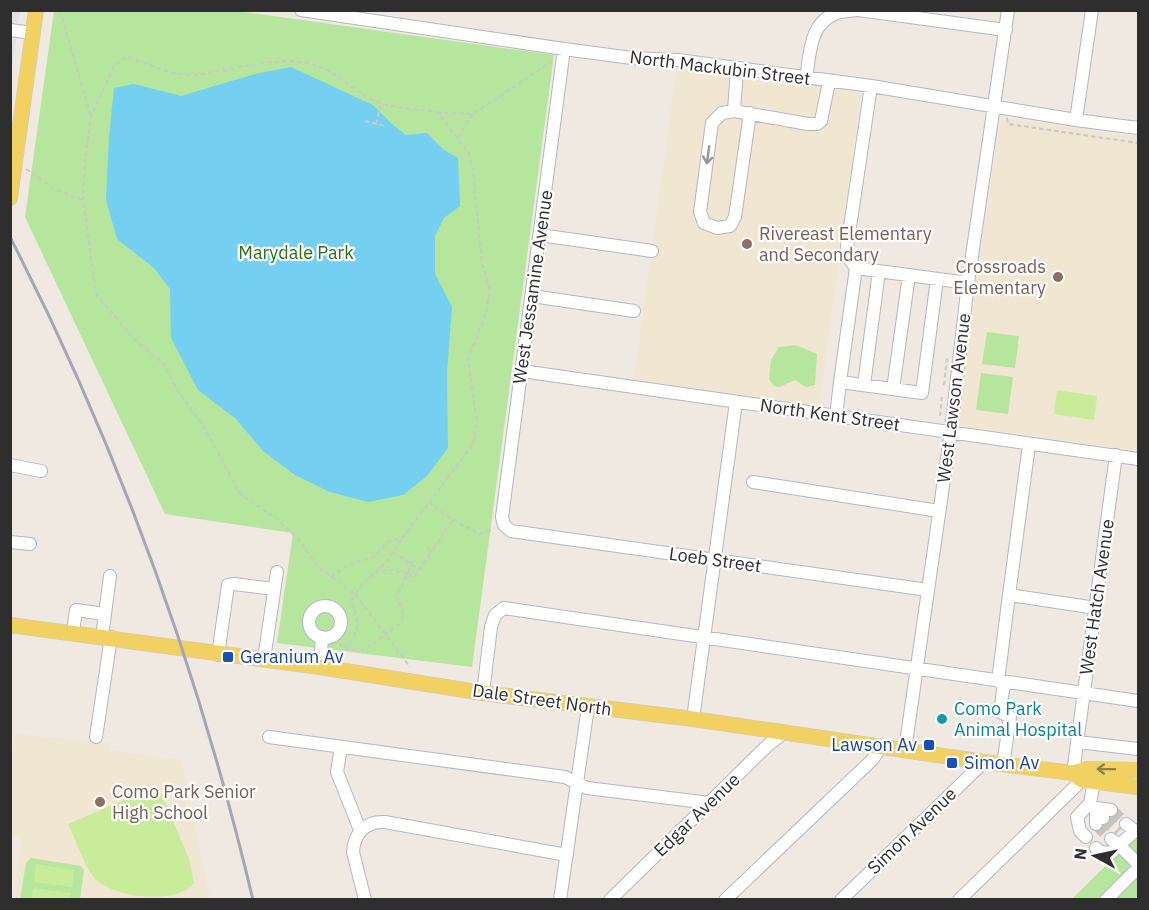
<svg xmlns="http://www.w3.org/2000/svg" width="1149" height="910" font-family="'IBM Plex Sans',sans-serif">
<rect width="100%" height="100%" fill="#efe9e1"/>
<!-- industrial -->
<path fill="#e3e1e8" d="M11 11H20L11 76Z"/>
<!-- education -->
<path fill="#f0e6d1" d="M677 68 861 94 819 407 634 380Z
M1006 118 1138 137V451L963 426 959 421 958 417 999 127Z
M15 734 110 743 109 750 181 760 210 899H13L22 837 11 835 10 770Z"/>
<!-- green -->
<path fill="#b6e59e" d="M54 11H237L554 55 472 667 277 643 293 533 165 514 25 217Z
M987 332 1019 336 1015 368 982 364Z
M796 345 817 354 815 385 806 387 795 380 779 387 774 386 769 379 771 360 779 347Z
M981 373 1013 377 1008 414 976 410Z
M1138 834V899L1071 900Z
M31 858 81 866 84 870 80 899 20 900 26 863Z"/>
<!-- pitch -->
<path fill="#c9ec9a" d="M1057 390 1097 396 1094 420 1054 414Z
M152 788 161 792 189 859 194 883C177 906 108 898 92 875 82 860 76 840 68 824Z
M36 864 74 870 72 887 34 882Z
M33 888 71 893 70 899H31Z"/>
<!-- water -->
<path fill="#75cff0" d="M291 67 373 105 393 125 406 135 427 133 444 150 458 158 460 206 444 218 435 236V274L452 307 447 372 448 448 427 476 403 495 368 502 330 492 295 475 263 451 236 419 198 390 171 338 170 289 154 268 117 239 106 200 109 137 114 88 134 84 181 96 255 74Z"/>
<g fill="none" stroke-linecap="round" stroke-linejoin="round">
<!-- minor-tunnel -->
<path stroke="#c8c4bd" stroke-width="12" stroke-dasharray="12 6" stroke-linecap="butt" d="M1111 810 1126 824
M1103 818 1118 832
M1096 824 1111 839"/>
<!-- minor casing -->
<g stroke="#b4b7c1" stroke-width="14">
<path id="minor" d="M301 10 564 49 632 58 678 60 871 86 1076 120 1138 128
M858 10 1006 30
M10 30 33 33
M564 49 502 517 504 525 511 531 928 590
M737 68 734 111 808 124H817L821 121 829 82
M806 79C810 55 809 22 837 13 843 11 850 11 856 10
M871 86 847 247 848 257 856 268 968 283
M734 111 722 113 712 123 700 212 704 223 717 228 730 226 735 217 750 113
M1076 120 1092 10
M540 235 652 251
M856 268 840 382 922 393 937 279
M532 296 634 311
M522 371 1138 459
M864 385 879 271
M893 389 909 275
M836 416 840 382
M1029 445 1009 595 1096 608
M10 465 41 471
M753 482 939 511
M10 542 30 544
M309 622a16 16 0 1 1 32 0a16 16 0 1 1-32 0Z
M73 632 76 610 105 614
M102 636 110 576
M218 655 228 585 234 584 274 589
M264 659 277 572
M320 667 322 637
M998 681 1009 595
M483 693 491 627 495 615 504 608 1138 701
M693 719 736 402
M96 737 111 637
M269 737 565 777 587 788 710 803
M1078 742 1138 749
M341 747 337 772 360 830
M905 750 951 431 968 283 1008 10
M1003 765 1010 717 1000 712 1004 683
M1073 773 1116 455
M1094 782 1090 803 1103 818
M1096 824V808L1111 810
M1126 824 1135 831 1119 845 1138 864
M1086 837 1080 831 1077 817 1090 803
M1096 848 1100 852 1111 853 1119 845 1111 839
M365 900 353 852C354 833 366 821 385 822L567 855
M560 900 588 707
M610 900 768 745 785 732
M725 900 872 760 881 747
M841 900 984 762
M959 900 1082 780
M1106 900 1138 868"/>
</g>
<!-- major casing -->
<g stroke="#c9c9c9" stroke-width="16">
<path id="major" d="M10 198 36 10
M10 625 320 667 483 693 693 719 984 762 1073 773 1087 769 1138 770
M1073 773 1082 780 1138 787"/>
</g>
<!-- path -->
<path stroke="#c9c9c9" stroke-width="2" stroke-dasharray="4.5 3" stroke-linecap="butt" d="M60 10 91 117
M437 112 473 114 551 62
M1007 118 1008 124 1138 143
M365 121 385 126
M376 124 381 103
M458 137 473 114
M26 169 56 190 83 200
M944 385 947 358
M940 416 942 397
M429 502 453 520 479 534 493 530
M427 549 432 551 453 520
M393 552 420 570
M412 561 408 574 414 578 432 551
M331 577 348 565 373 557 387 542 403 537 473 444 477 422 468 360 486 313 490 290 482 263 473 172 469 153 437 112C418 109 397 109 378 102 355 93 339 73 315 65 283 55 246 67 214 72 206 73 196 76 187 75 166 74 146 62 126 57L114 66 91 117 85 161 83 200 96 294 135 340 163 363 179 393 205 428 240 494 277 519 299 540 317 566 355 594 410 667
M334 638 344 648 365 650 402 622 403 609 396 598 408 574 392 570 377 572
M344 648C361 633 359 621 351 601L360 587 388 560 402 538"/>
<!-- minor -->
<use href="#minor" stroke="#fff" stroke-width="12"/>
<!-- major -->
<use href="#major" stroke="#f2d163" stroke-width="15"/>
<!-- rail -->
<path stroke="#a3a6b8" stroke-width="3" d="M10 237C119 449 198 668 253 900"/>
</g>
<!-- one-way arrows -->
<defs><path id="oneway-shaft" d="M-6 0H5M1.5-3L5.5 0L1.5 3" fill="none" stroke-width="1.6" stroke-linecap="round" stroke-linejoin="round" transform="scale(1.5)"/></defs>
<use stroke="#969696" href="#oneway-shaft" transform="translate(708 155) rotate(98)"/>
<use stroke="#908048" href="#oneway-shaft" transform="translate(1106 769) rotate(-179)"/>
<!-- markers -->
<g fill="#8d6e63" stroke="#fff" stroke-width="2">
<circle cx="747" cy="244" r="6"/>
<circle cx="1058" cy="277" r="6"/>
<circle cx="100" cy="802" r="6"/>
</g>
<g fill="#1a4fb4" stroke="#fff" stroke-width="2">
<rect x="222" y="651" width="12" height="12" rx="3"/>
<rect x="923" y="739" width="12" height="12" rx="3"/>
<rect x="946" y="757" width="12" height="12" rx="3"/>
</g>
<circle fill="#0f9aa8" stroke="#fff" stroke-width="2" cx="942" cy="719" r="6"/>
<g text-anchor="middle" stroke-width="4.5" stroke-linejoin="round" paint-order="stroke">
<!-- street labels -->
<g font-size="18" fill="#2e2e2e" stroke="#fff">
<text transform="translate(720 68) rotate(7)" y="6">North Mackubin Street</text>
<text transform="translate(533 287) rotate(-82)" y="6">West Jessamine Avenue</text>
<text transform="translate(954 398) rotate(-83)" y="6">West Lawson Avenue</text>
<text transform="translate(830 415) rotate(8)" y="6">North Kent Street</text>
<text transform="translate(715 560) rotate(8)" y="6">Loeb Street</text>
<text transform="translate(1097 597) rotate(-82)" y="6">West Hatch Avenue</text>
<text transform="translate(542 700) rotate(8)" y="6">Dale Street North</text>
<text transform="translate(697 815) rotate(-44)" y="6">Edgar Avenue</text>
<text transform="translate(912 831) rotate(-44)" y="6">Simon Avenue</text>
</g>
<!-- education labels -->
<g font-size="18" fill="#785e54" stroke="#fff" text-anchor="start">
<text x="759" y="240">Rivereast Elementary<tspan x="759" dy="21">and Secondary</tspan></text>
<text x="1046" y="273" text-anchor="end">Crossroads<tspan x="1046" dy="21">Elementary</tspan></text>
<text x="112" y="798">Como Park Senior<tspan x="112" dy="21">High School</tspan></text>
</g>
<!-- park labels -->
<g font-size="18" fill="#2c6e1b" stroke="#fff">
<text x="296" y="259">Marydale Park</text>
</g>
<!-- transit labels -->
<g font-size="18" fill="#164399" stroke="#fff" text-anchor="start">
<text x="240" y="663">Geranium Av</text>
<text x="917" y="751" text-anchor="end">Lawson Av</text>
<text x="964" y="769">Simon Av</text>
</g>
<!-- culture labels -->
<g font-size="18" fill="#0d838f" stroke="#fff" text-anchor="start">
<text x="954" y="715">Como Park<tspan x="954" dy="21">Animal Hospital</tspan></text>
</g>
</g>
<!-- border -->
<rect width="1149" height="910" fill="none" stroke="#2e2e2e" stroke-width="24"/>
<!-- north arrow -->
<g transform="translate(1095 856) rotate(278)" stroke="#ffffff" stroke-width="4.5" paint-order="stroke">
<path d="M0-4.5L10 22L0 15L-10 22Z" fill="#2e2e2e"/>
<text y="-9" font-size="16" font-weight="bold" text-anchor="middle" fill="#2e2e2e">N</text>
</g>
</svg>
